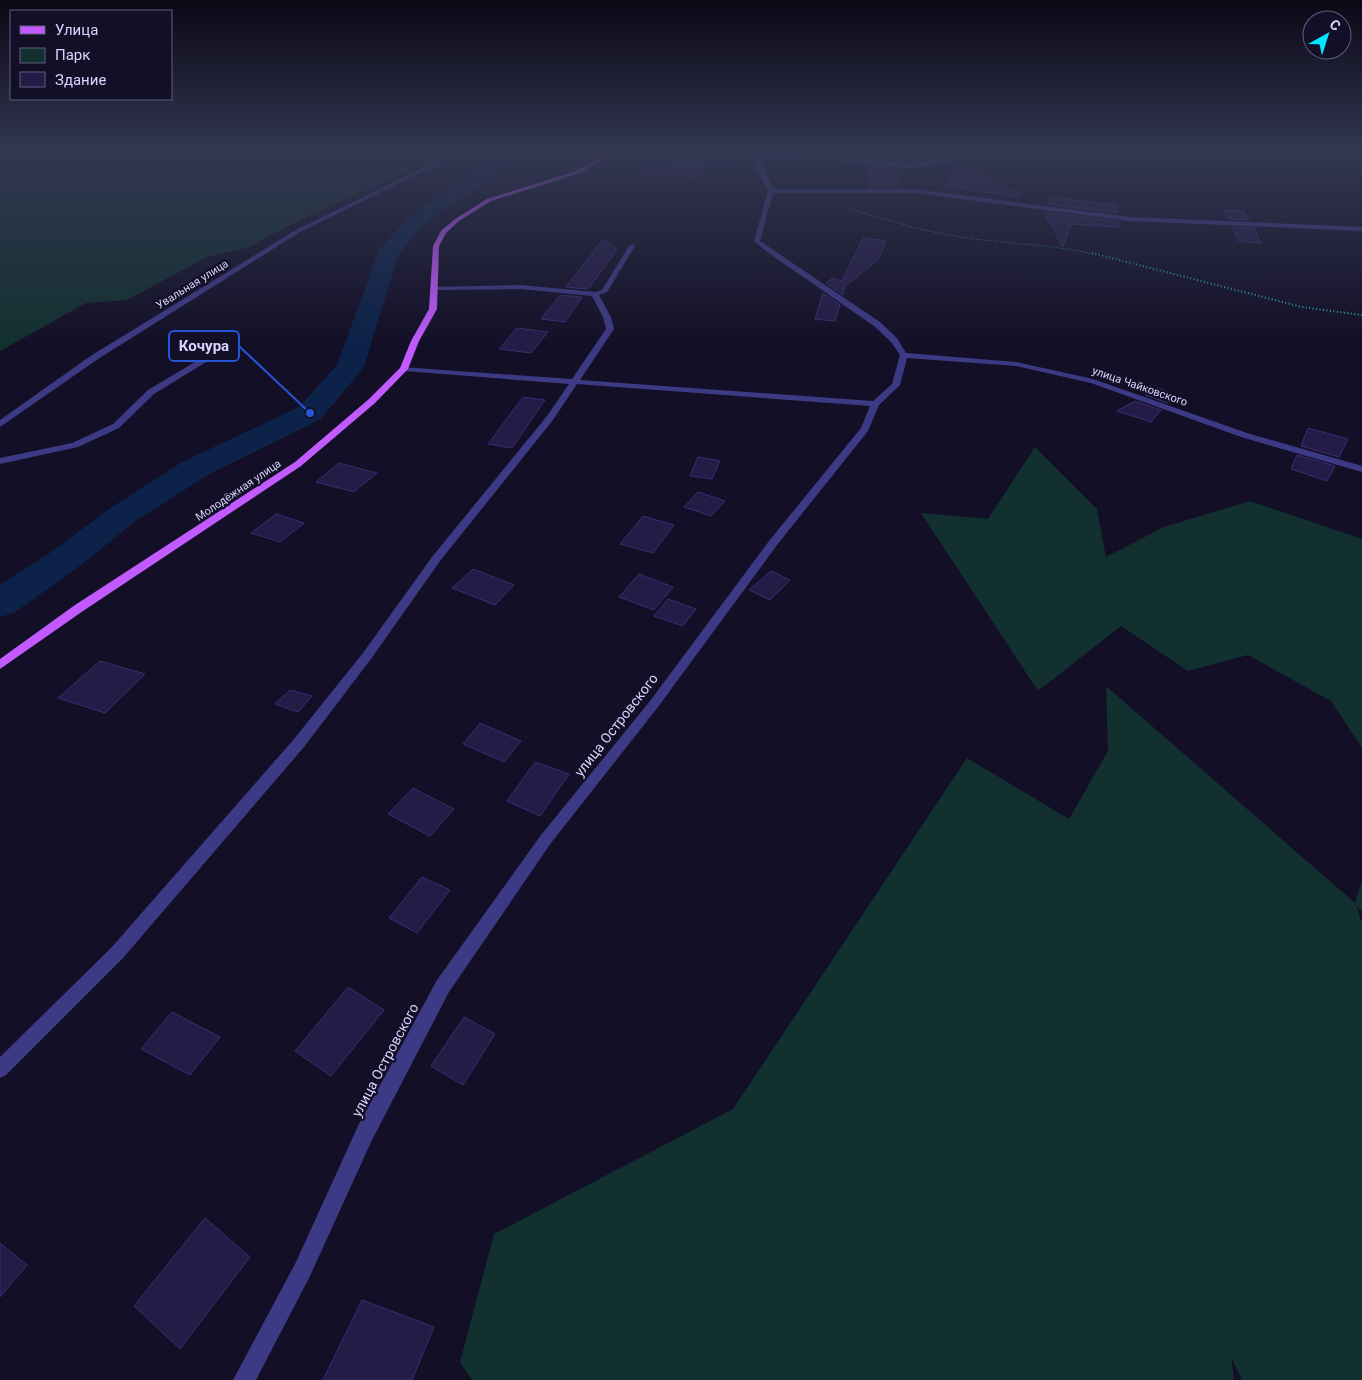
<svg xmlns="http://www.w3.org/2000/svg" width="1362" height="1380" font-family="Roboto,sans-serif">
<rect width="100%" height="100%" fill="#130f26"/>
<!-- green -->
<path fill="#12302f" d="M0 152H450L296 222 249 247 207 257 127 300 86 303 0 351Z
M1035 447 1097 509 1106 557 1164 527 1250 501 1362 539V748L1331 701 1248 655 1188 671 1121 626 1038 691 921 513 988 519Z
M1106 686 1355 903 1362 881V912L1356 905 1362 923V1380H1242L1231 1357 1234 1380H472L460 1362 494 1234 733 1109 967 758 1069 819 1108 751Z"/>
<g fill="none" stroke-linecap="round" stroke-linejoin="round">
<!-- river -->
<path fill="#0c2248" fill-rule="evenodd" d="M503 152H523L485 183 422 225 398 256 364 367 321 419 206 476 136 521 77 568 14 613 0 617V585L51 552 112 507 182 462 299 407 337 365 379 250 408 217Z"/>
</g>
<!-- building -->
<path fill="#241b47" stroke="#3b2d73" d="M659 152H696L691 156 710 158 707 163 654 157Z
M650 162 703 168 697 177 641 172Z
M961 163 1019 194 1018 197 944 186Z
M869 166 897 169 898 187H869Z
M1052 197 1117 205V213L1047 204Z
M1223 210 1244 211 1249 220 1228 219Z
M1044 212 1118 221V227L1071 224 1063 247Z
M1232 227 1254 228 1261 243 1239 241Z
M863 238 886 241 878 260 845 286 843 295 826 283 833 278 842 281Z
M603 239 617 250 588 289 566 287Z
M823 293 840 305 835 321 815 319Z
M560 295 582 297 565 322 541 319Z
M517 328 548 332 531 353 499 349Z
M1158 388 1174 395 1167 403 1145 395Z
M523 397 545 400 512 448 488 444Z
M1135 401 1161 410 1151 422 1117 411Z
M1308 428 1348 439 1339 457 1301 446Z
M1297 455 1335 466 1327 481 1291 469Z
M698 457 720 461 712 479 690 476Z
M339 463 377 473 354 492 316 482Z
M698 492 725 501 711 516 684 507Z
M276 514 304 523 280 542 251 533Z
M643 516 674 525 653 553 620 544Z
M473 569 514 585 495 605 452 588Z
M771 571 790 580 770 600 749 590Z
M639 574 673 587 654 610 619 597Z
M668 599 696 609 683 626 654 616Z
M100 661 145 674 105 713 58 698Z
M290 690 312 696 298 712 275 704Z
M480 723 521 741 504 762 463 744Z
M535 762 569 774 540 816 507 801Z
M413 788 454 809 430 836 388 814Z
M422 877 450 890 417 933 389 918Z
M348 987 384 1010 331 1076 295 1051Z
M172 1012 220 1037 190 1075 141 1049Z
M464 1017 495 1034 463 1085 431 1066Z
M205 1218 250 1257 180 1349 134 1306Z
M0 1243 27 1265 0 1297Z
M362 1300 434 1327 412 1380H323Z"/>
<g fill="none" stroke-linecap="round" stroke-linejoin="round">
<!-- path-far1 -->
<path stroke="#2fb8b0" stroke-width="1" stroke-dasharray="1 2" stroke-linecap="butt" d="M842 207C881 218 920 231 961 237 1006 244 1053 244 1097 255"/>
<!-- path -->
<path stroke="#2fb8b0" stroke-width="2" stroke-dasharray="1 2.5" stroke-linecap="butt" d="M1092 253 1302 307 1362 315"/>
<!-- lane -->
<path fill="#3d3a85" fill-rule="evenodd" d="M610 154 729 167 754 157 757 158 729 169 609 156Z"/>
<!-- street -->
<path fill="#3d3a85" fill-rule="evenodd" d="M455 152H462L300 232 98 359 0 427V420L92 355 296 230Z
M752 152H756L759 156 833 157 908 164 1016 152H1030L908 168 833 161 760 160 773 189H915L1130 217 1362 227V231L1130 221 915 193H773L760 241 880 322 897 338 906 353 1016 362 1093 379 1247 433 1362 466V472L1241 437 1091 383 1016 366 907 358 900 385 879 405 868 431 777 545 658 707 551 843 449 992 372 1140 310 1276 256 1380H233L296 1262 358 1126 437 980 541 835 650 701 769 541 861 428 870 406 577 384 553 420 440 561 371 659 304 747 123 958 6 1075 0 1078V1057L111 948 294 739 363 653 432 557 547 416 569 384 404 371 400 369 401 367 572 379 606 329 603 317 592 296 521 289 434 290 432 289V287L521 285 595 292 602 290 629 246 632 244 635 246 607 292 599 295 611 317 614 329 580 380 873 401 892 384 900 355 891 342 874 326 770 254 754 241 768 191 752 158Z
M230 341 237 343 154 394 119 428 78 447 0 464V458L72 443 113 424 148 390Z"/>
<!-- primary -->
<path fill="#c25bff" fill-rule="evenodd" d="M612 152H618L580 173 491 201 459 221 446 233 439 246 437 309 419 341 408 369 375 403 301 466 83 611 0 669V659L75 605 295 462 369 399 400 368 411 341 429 309 433 246 441 231 455 219 487 199 576 171Z"/>
</g>
<!-- sky -->
<linearGradient id="sky" x2="0" y2="1"><stop stop-color="#0a0815"/><stop offset="0.44" stop-color="#333752"/><stop offset="1" stop-color="#333752" stop-opacity="0"/></linearGradient>
<rect width="1362" height="345" fill="url(#sky)"/>
<g text-anchor="middle" stroke-width="4.5" stroke-linejoin="round" paint-order="stroke">
<!-- far-street labels -->
<g font-size="11" fill="#d9d4ff" stroke="#130f26">
<text transform="translate(192 284) rotate(-32)" y="4">Увальная улица</text>
<text transform="translate(1140 386) rotate(19)" y="4">улица Чайковского</text>
<text transform="translate(238 490) rotate(-34)" y="4">Молодёжная улица</text>
</g>
<!-- street labels -->
<g font-size="14" fill="#d9d4ff" stroke="#130f26">
<text transform="translate(616 725) rotate(-52)" y="5">улица Островского</text>
<text transform="translate(385 1060) rotate(-62)" y="5">улица Островского</text>
</g>
</g>
<!-- callouts -->
<path fill="none" stroke="#2655da" stroke-width="2" d="M310 413L239 346"/>
<circle fill="#2655da" stroke="#130f26" stroke-width="2" cx="310" cy="413" r="5"/>
<rect fill="#130f26" stroke="#2655da" stroke-width="2" x="169" y="331" width="70" height="30" rx="5"/>
<g font-size="15" text-anchor="middle" font-weight="bold" fill="#d9d4ff">
<text x="204" y="351">Кочура</text>
</g>
<!-- legend -->
<rect x="10" y="10" width="162" height="90" fill="#130f26" stroke="#625e7d"/>
<rect x="20" y="26" width="25" height="8" fill="#c25bff" stroke="#625e7d"/>
<text x="55" y="35" font-size="15" fill="#d9d4ff">Улица</text>
<rect x="20" y="48" width="25" height="15" fill="#12302f" stroke="#625e7d"/>
<text x="55" y="60" font-size="15" fill="#d9d4ff">Парк</text>
<rect x="20" y="72" width="25" height="15" fill="#241b47" stroke="#625e7d"/>
<text x="55" y="85" font-size="15" fill="#d9d4ff">Здание</text>
<!-- north arrow -->
<g transform="translate(1327 35) rotate(39)"><circle r="24" fill="#130f26" stroke="#625e7d"/>
<path d="M0-4L9 19L0 12L-9 19Z" fill="#00e5ff"/>
<text y="-8" font-size="14" font-weight="bold" text-anchor="middle" fill="#d9d4ff">С</text>
</g>
</svg>
